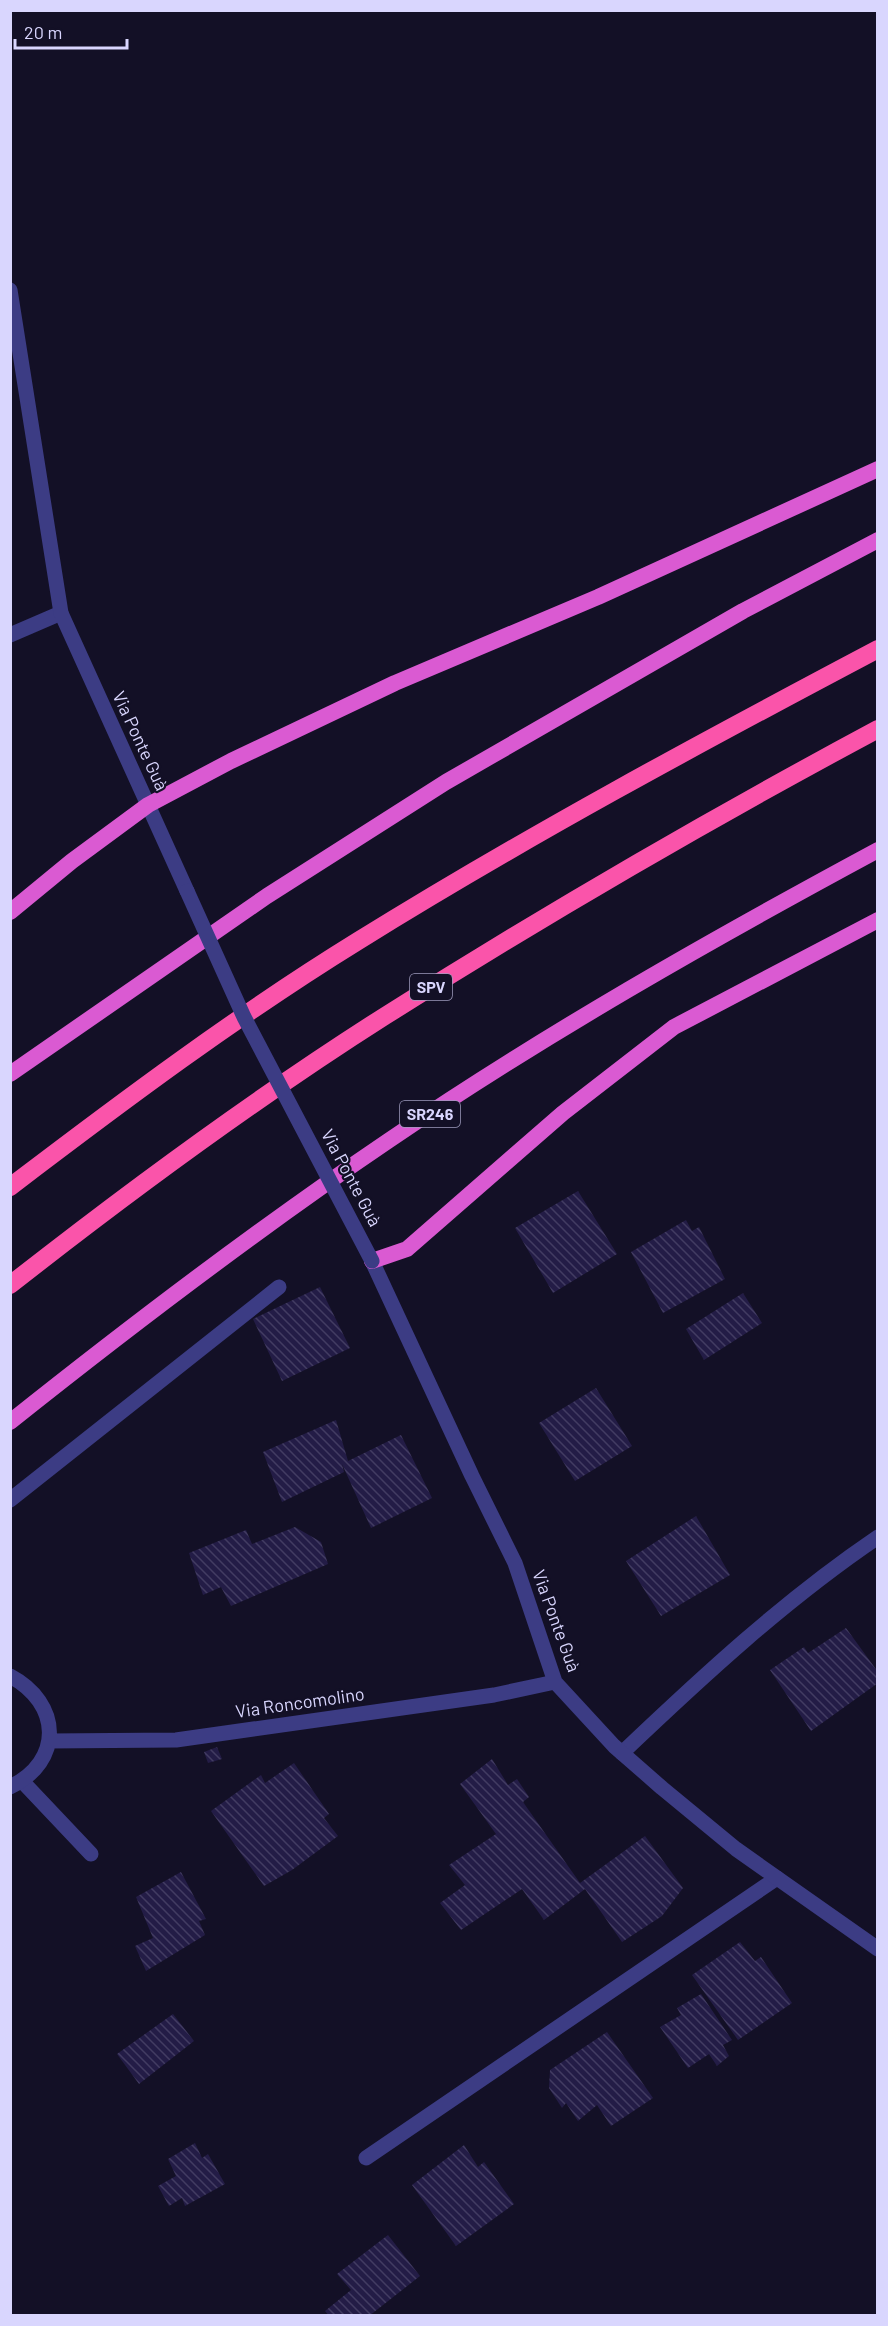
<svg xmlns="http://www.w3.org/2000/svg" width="888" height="2326" font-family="Barlow,sans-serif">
<defs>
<pattern id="building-back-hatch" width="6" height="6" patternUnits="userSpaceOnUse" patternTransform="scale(1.5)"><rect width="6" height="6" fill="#231c46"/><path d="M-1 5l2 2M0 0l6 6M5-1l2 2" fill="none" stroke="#423c62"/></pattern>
</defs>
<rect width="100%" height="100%" fill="#131026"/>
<!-- building -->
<path fill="url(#building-back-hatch)" d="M578 1191 617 1254 553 1293 515 1228Z
M686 1220 692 1231 699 1227 725 1279 663 1313 631 1252Z
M320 1287 350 1348 282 1381 253 1319Z
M743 1293 762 1323 704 1360 686 1329Z
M596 1388 632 1446 575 1481 539 1423Z
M336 1420 348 1461 401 1435 432 1498 371 1528 342 1464 344 1472 282 1502 263 1452Z
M696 1516 730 1575 661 1616 626 1561Z
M295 1527 321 1542 328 1564 231 1606 221 1587 203 1595 189 1553 246 1530 252 1544Z
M846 1628 878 1672V1683L811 1731 770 1670 804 1647 808 1653Z
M217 1747 222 1759 208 1763 204 1752Z
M492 1759 508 1785 517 1779 529 1797 523 1802 580 1883 645 1836 683 1888 662 1916 622 1942 585 1889 544 1920 522 1889 461 1930 440 1903 465 1885 449 1865 496 1834 460 1784Z
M294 1763 329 1814 324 1818 338 1836 292 1870 264 1886 211 1811 261 1775 265 1783Z
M181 1872 206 1919 199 1921 205 1935 146 1971 135 1946 153 1938 136 1897Z
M740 1942 755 1961 761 1957 792 2003 738 2040 692 1975Z
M701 1994 732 2040 723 2045 729 2056 717 2066 709 2054 688 2068 660 2027 681 2015 677 2008Z
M173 2014 194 2041 139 2084 117 2054Z
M607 2032 653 2098 611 2126 597 2105 578 2121 566 2103 562 2108 549 2088 550 2070Z
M195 2143 202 2158 208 2154 225 2184 185 2206 182 2198 169 2206 158 2186 176 2176 168 2159Z
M464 2145 478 2167 484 2162 514 2204 456 2246 412 2185Z
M388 2235 420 2276 369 2316H329L325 2311 351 2290 337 2274Z"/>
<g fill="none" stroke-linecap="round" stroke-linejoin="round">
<!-- minor -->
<path stroke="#3c3c84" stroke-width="15" d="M10 635 61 613
M10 1500 279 1287
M622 1753C703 1676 785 1600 878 1537
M22 1781 91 1854
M366 2158 777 1878"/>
<!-- tertiary -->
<path stroke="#3c3c84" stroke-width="15" d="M10 290 61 613 187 891
M372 1261 472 1476 515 1563 555 1682 614 1746 662 1788 736 1849 878 1949
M10 1676C61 1703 64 1761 10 1787
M49 1741 176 1740 494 1695 555 1682"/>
<!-- trunk -->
<path stroke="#da5ad2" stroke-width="16" d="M10 912 72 861 148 805 231 761 395 683 598 597 878 469
M10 1074 267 896 446 782 743 611 878 540
M372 1261 407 1249 563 1113 674 1027 878 920
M10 1422C133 1324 258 1229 388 1141 545 1034 711 940 878 850"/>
<!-- motorway -->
<path stroke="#fa54aa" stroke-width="18" d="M10 1187C123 1101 238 1015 358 941 527 836 702 742 878 649
M10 1285C131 1190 256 1098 385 1016 546 914 710 819 878 729"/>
<!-- tertiary-bridge -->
<path stroke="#3c3c84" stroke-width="15" d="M187 891 244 1017 372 1261"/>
</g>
<g text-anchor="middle" stroke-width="4.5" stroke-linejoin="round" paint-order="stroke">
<!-- shield labels -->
<g fill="#131026" stroke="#9e9bbd" stroke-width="1.5">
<rect x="410" y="974" width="42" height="26" rx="4.5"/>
<rect x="400" y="1101" width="60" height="26" rx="4.5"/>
</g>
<g font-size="16" font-weight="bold" fill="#d9d6fe">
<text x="431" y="993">SPV</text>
<text x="430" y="1120">SR246</text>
</g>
<!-- street labels -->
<g font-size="18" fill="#d9d6fe" stroke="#131026">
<text transform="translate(140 741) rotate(65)" y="6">Via Ponte Guà</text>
<text transform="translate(351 1178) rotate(62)" y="6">Via Ponte Guà</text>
<text transform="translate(556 1621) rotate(70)" y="6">Via Ponte Guà</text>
<text transform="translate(300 1703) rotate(-8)" y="6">Via Roncomolino</text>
</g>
</g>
<!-- border -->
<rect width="888" height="2326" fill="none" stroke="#d9d6fe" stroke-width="24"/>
<!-- scale -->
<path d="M15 39v9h112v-9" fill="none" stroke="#d9d6fe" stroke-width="3"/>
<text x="24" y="39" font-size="18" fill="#d9d6fe" stroke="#131026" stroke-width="4.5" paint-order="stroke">20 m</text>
</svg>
